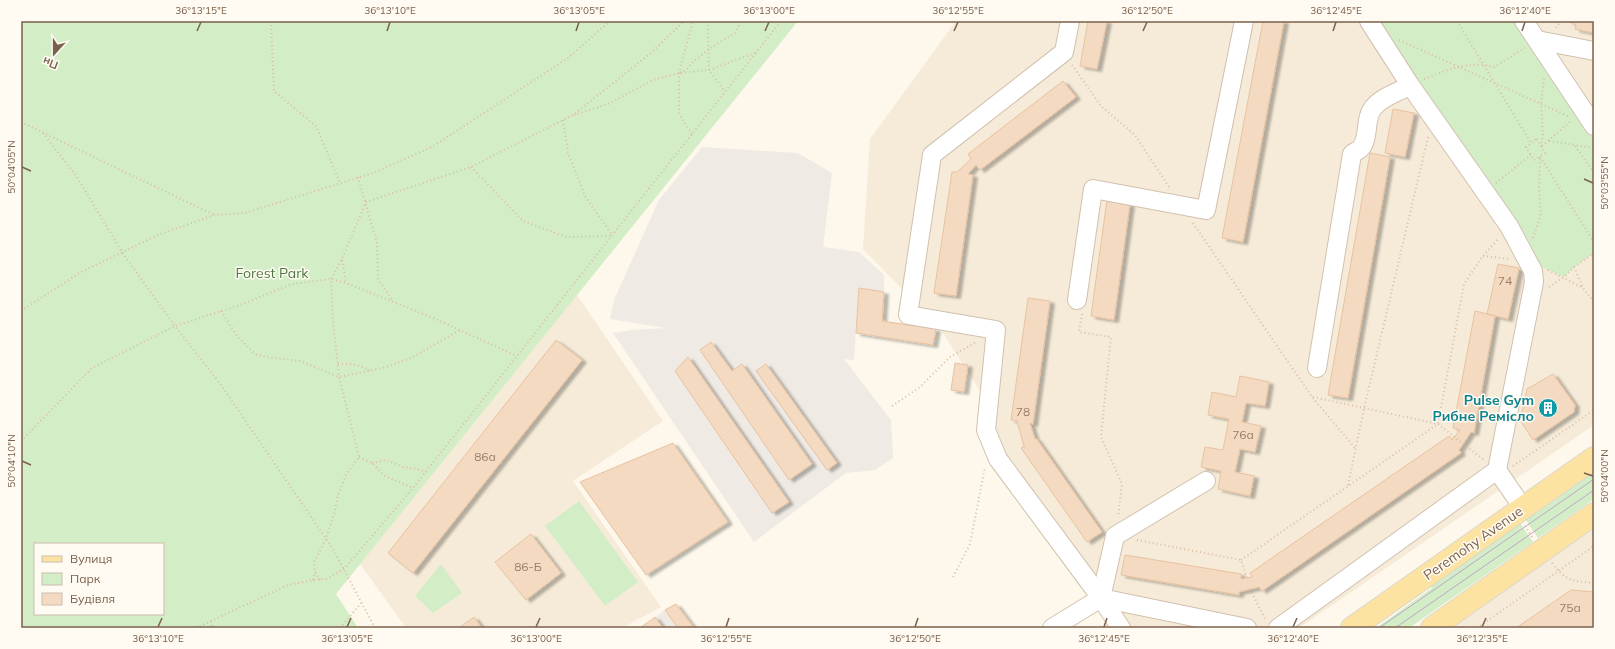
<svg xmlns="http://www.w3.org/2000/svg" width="1615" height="649" font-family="Mulish,sans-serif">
<defs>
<filter id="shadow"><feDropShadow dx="4.5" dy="2.5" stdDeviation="1" flood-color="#0004"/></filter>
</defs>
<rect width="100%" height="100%" fill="#fdf8eb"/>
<!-- residential -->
<path fill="#f6ebd8" d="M956 21H1594V425L1299 628H1130L996 445 994 413 939 327 863 249 870 139Z
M575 292 663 421 573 481 661 607 622 628H406L360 564Z
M1594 521V628H1435Z"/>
<!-- industrial -->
<path fill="#efeae3" d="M702 147 798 153 832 173 823 247 859 252 884 275V292L859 288 854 360 844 359 891 420 893 458 875 470 846 473 754 542 613 333 632 330 666 328 610 319 614 300 659 200Z
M676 604 694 628H640L665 610Z"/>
<!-- green -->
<path fill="#d3edc7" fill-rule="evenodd" d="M21 21H798L336 594 358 628H21ZM35 544H163V614H35Z
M1369 21H1524L1594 126V253L1574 267 1564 277 1527 261Z
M1594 466V499L1538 538 1523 516Z
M579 501 638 582 605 606 545 526Z
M1518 520 1533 542 1409 628H1376L1432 588 1428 582Z
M441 564 462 593 433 613 415 596Z"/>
<!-- building -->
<path fill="#f4dac1" stroke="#e8c2a0" filter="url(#shadow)" d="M1088 21H1107L1097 69 1080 66Z
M1263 21H1284L1243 242 1222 238Z
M1568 21H1594V33L1575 29 1576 25Z
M1063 81 1076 97 980 170 976 165 968 174 973 175 956 296 934 293 952 172H957L971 159 968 154Z
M1393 109 1414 113 1405 157 1385 153Z
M1370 153 1390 157 1348 398 1328 395Z
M1107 200 1130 204 1114 320 1091 316Z
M1498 264 1519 268 1508 319 1487 314Z
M859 288 884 292 882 321 936 329 933 345 856 333Z
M1028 298 1050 301 1033 424 1030 423 1035 439 1036 438 1102 532 1087 542 1021 448 1025 446H1024L1017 421 1011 420Z
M1475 311 1495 316 1474 433 1471 432 1459 450 1461 453 1262 591 1259 587 1239 592V595L1121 575 1125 555 1241 574V579L1252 577 1250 573 1449 436 1452 440 1460 430 1453 428Z
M556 340 582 360 413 573 388 553Z
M711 342 732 371 742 364 812 464 789 480 700 350Z
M688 357 789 502 772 513 675 371Z
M955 363 968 365 964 392 951 390Z
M766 364 837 463 827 470 756 371Z
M1553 374 1575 405 1574 412 1533 440 1520 420 1527 389Z
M1240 376 1269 382 1265 406 1246 403 1242 422 1261 426 1255 452 1240 449 1235 472 1254 476 1250 496 1218 489 1221 471 1201 467 1205 447 1223 450 1229 419 1208 415 1212 392 1236 397Z
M673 443 728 522 646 575 580 482Z
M531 534 561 573 526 600 495 562Z
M1571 590 1594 592V628H1516Z
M676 604 694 628H678L665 610Z
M474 617 482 628H459Z
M655 617 663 628H640Z"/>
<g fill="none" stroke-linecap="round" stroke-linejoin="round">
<!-- minor casing -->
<g stroke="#d1c1ae" stroke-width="20">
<path id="minor" d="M1070 21 1064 52 932 155 908 315 996 330 986 430 998 459 1101 598
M1369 21 1410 85 1509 226 1533 271 1534 282 1497 470
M1524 21 1594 126
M1537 40 1594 51
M1077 300 1093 189 1206 210 1244 21
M1317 368 1352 154C1354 152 1358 151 1360 149 1370 139 1364 119 1373 108 1382 96 1398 93 1410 85
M1052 628 1101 598 1115 536 1206 481
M1121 628 1101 598 1247 628
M1278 628 1497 470 1523 508"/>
</g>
<!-- major casing -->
<g stroke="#ddd6d0" stroke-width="24">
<path id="major" d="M1352 628 1594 458
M1432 628 1594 514"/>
</g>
<!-- path -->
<path stroke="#dabda3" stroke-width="2" stroke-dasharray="1 3" stroke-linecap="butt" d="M271 21 274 91 316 126 340 183
M708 21 709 70 725 92
M1457 21 1531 143
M1556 28 1561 21
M1399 40 1570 117
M1072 65 1101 106 1135 135 1169 187
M680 73 688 68 693 62 709 49 735 33 741 21
M1424 79C1448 70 1469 60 1494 67L1525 48
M574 115 608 104 653 80 679 73 709 70 755 53
M563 120 568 153 585 196 612 235
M21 122 214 215
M43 133 77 177 122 252 175 326 221 385 333 549 375 628
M692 134 679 114V73L693 21
M1537 139 1545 153 1534 160 1526 147Z
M1549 141 1594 148
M1542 146 1572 120
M1575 146 1594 173
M1541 147 1543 135 1541 104 1544 78
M1540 157 1594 242
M471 167 523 221 566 237 612 236
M358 177 377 243 378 279 393 301
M1496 183 1531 155
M1193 223 1312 397 1355 448
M1533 238 1541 214 1539 188 1540 157
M1483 256 1510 259
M342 260 346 283
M1574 267 1594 253
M1548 270 1583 288 1594 302
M1549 287 1564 277 1574 267 1583 288
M21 311 81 272 158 235 214 215 245 213 373 173 432 147 568 58 610 21
M221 311 237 336 255 354 267 357 300 361 339 377 383 368 411 358 460 330
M1082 314 1079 332 1111 337 1101 437 1122 484 1118 517
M338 364C350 363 360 365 371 371
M1313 397 1438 424 1484 460
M892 406 920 387 950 357 976 342
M21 441 92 368 175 326 240 305 292 284 331 279 346 283 431 317 517 356
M359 457 372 463 385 476 413 488
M372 463 386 460 403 467 417 469 426 472
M1513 466 1594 410
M1348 485 1364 409 1428 137
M1525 526 1532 537
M1137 540 1241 560 1247 578
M1241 560 1438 424 1464 284 1483 256 1499 238
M1552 563C1567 582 1572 581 1594 583
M953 577 970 544 985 467
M313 580 315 572
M320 580 315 572 314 562 326 539 334 514 338 495 346 475 359 457 339 377 333 321 331 279 342 259 366 202 471 167 563 120 573 115 651 53 684 21
M1250 589 1266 621
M211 621 212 628
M196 628 288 585 313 580 326 579 345 568 413 488 781 21
M340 628 362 602
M1477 628 1594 546"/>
<!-- minor -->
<use href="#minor" stroke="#fff" stroke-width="18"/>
<!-- major -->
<use href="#major" stroke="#fde3a2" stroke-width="22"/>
<!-- tram -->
<path stroke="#bca6c9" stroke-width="1" d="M1379 628 1594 479
M1395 628 1594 490"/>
</g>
<!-- ticks -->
<path fill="none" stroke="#7b604b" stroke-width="1.5" d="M197 31 201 22M387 31 390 22M576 31 579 22M765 31 769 22M954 31 958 22M1143 31 1147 22M1333 31 1336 22M1522 31 1525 22M22 167 31 171M1584 179 1593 183M22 461 31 465M1584 473 1593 476M158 627 162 618M347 627 351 618M536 627 540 618M726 627 729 618M915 627 918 618M1104 627 1107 618M1293 627 1297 618M1482 627 1486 618"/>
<!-- icons -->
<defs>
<g id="building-disc" transform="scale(1)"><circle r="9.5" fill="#0f9aa8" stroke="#fffbf2"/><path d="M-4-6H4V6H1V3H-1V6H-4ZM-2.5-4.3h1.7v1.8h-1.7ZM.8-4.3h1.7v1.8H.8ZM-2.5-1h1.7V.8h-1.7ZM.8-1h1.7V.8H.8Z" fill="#fff"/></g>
</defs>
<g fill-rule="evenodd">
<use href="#building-disc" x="1548" y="408"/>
</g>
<g text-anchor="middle" stroke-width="3" stroke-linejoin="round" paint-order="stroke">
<!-- number labels -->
<g font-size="12" fill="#997e68">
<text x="1505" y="285">74</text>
<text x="1023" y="416">78</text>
<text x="1243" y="439">76а</text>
<text x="485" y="461">86а</text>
<text x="528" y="571">86-Б</text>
<text x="1570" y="612">75а</text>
</g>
<!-- park labels -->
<g font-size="14" fill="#4c7a40" stroke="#fffbf2">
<text x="272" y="278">Forest Park</text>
</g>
<!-- culture labels -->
<g font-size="14" font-weight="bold" fill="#0d838f" stroke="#fffbf2" text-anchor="end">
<text x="1534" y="405">Pulse Gym<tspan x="1534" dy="16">Рибне Ремісло</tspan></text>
</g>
<!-- street labels -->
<g font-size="14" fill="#7b604b" stroke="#fffbf2">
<text transform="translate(1473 543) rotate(-35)" y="5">Peremohy Avenue</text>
</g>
</g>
<!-- border -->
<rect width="1615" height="649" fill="none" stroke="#fffbf2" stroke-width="44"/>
<!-- legend -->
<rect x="34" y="543" width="130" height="72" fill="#fffbf2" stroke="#cabdaf"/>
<rect x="42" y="556" width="20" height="6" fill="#fde3a2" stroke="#cabdaf"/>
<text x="70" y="563" font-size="12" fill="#7b604b">Вулиця</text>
<rect x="42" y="573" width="20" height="12" fill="#d3edc7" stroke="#cabdaf"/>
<text x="70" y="583" font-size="12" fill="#7b604b">Парк</text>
<rect x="42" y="593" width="20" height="12" fill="#f4dac1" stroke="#cabdaf"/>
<text x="70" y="603" font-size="12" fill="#7b604b">Будівля</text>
<!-- north arrow -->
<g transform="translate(54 54) rotate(201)" stroke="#fffbf2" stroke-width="3" paint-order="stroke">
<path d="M0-3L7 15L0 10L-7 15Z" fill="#7b604b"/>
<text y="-6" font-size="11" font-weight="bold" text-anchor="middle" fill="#7b604b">Пн</text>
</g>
<rect x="22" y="22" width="1571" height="605" fill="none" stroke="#7b604b" stroke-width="1.5"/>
<g font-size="10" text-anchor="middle" fill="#7b604b">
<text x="201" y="14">36°13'15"E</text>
<text x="390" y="14">36°13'10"E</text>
<text x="579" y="14">36°13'05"E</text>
<text x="769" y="14">36°13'00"E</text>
<text x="958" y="14">36°12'55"E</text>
<text x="1147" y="14">36°12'50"E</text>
<text x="1336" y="14">36°12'45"E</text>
<text x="1525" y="14">36°12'40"E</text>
<text transform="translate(11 167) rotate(-90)" y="4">50°04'05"N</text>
<text transform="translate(1604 183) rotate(-90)" y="4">50°03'55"N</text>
<text transform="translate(11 461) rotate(-90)" y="4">50°04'10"N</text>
<text transform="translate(1604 476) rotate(-90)" y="4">50°04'00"N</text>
<text x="158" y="642">36°13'10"E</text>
<text x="347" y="642">36°13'05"E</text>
<text x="536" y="642">36°13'00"E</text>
<text x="726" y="642">36°12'55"E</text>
<text x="915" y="642">36°12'50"E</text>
<text x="1104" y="642">36°12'45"E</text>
<text x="1293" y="642">36°12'40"E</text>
<text x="1482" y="642">36°12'35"E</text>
</g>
</svg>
